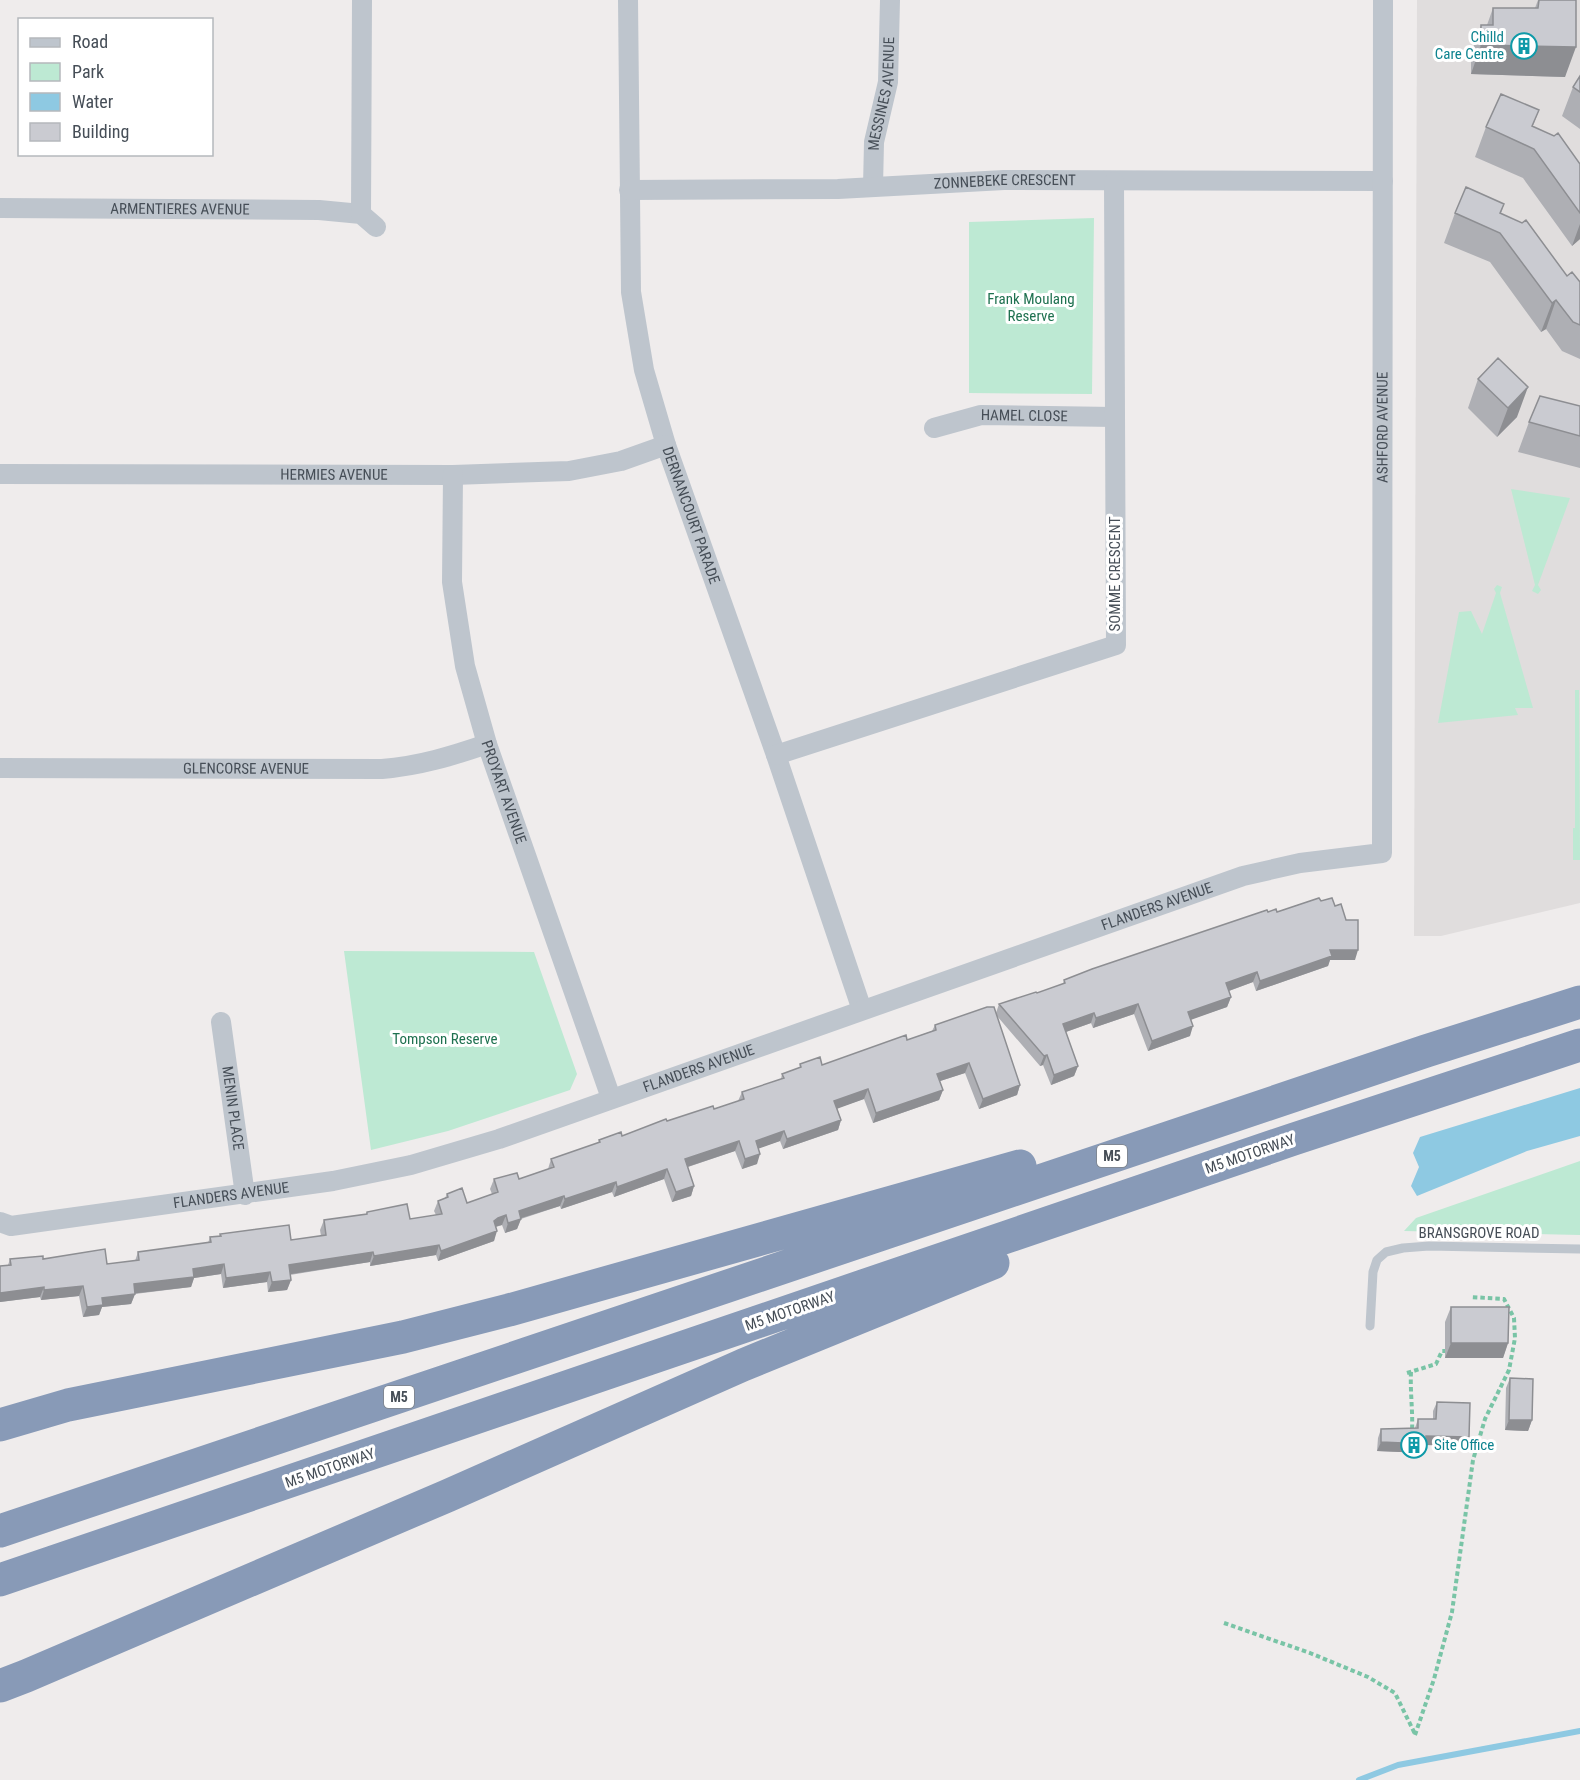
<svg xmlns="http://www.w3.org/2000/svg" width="1580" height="1780" font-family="'Roboto Condensed',sans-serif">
<rect width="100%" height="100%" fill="#efecec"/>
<!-- education -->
<path fill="#e0dddd" d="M1417 0H1580V903L1441 936H1414Z"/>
<!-- green -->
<path fill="#bde9d3" d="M1094 218 1092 394 969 393V222Z
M1511 489 1570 498 1538 585 1541 590 1538 594 1532 591 1535 585Z
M1497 585 1502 587 1500 593 1533 708H1515L1518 715 1438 723 1459 612 1471 611 1482 634 1496 593 1494 589Z
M1575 690H1579L1580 860H1573V828H1575Z
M344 951 534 952 577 1074 570 1090 448 1131 371 1150Z
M1580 1161V1235L1404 1231 1416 1218Z"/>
<!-- water -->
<path fill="#8ec9e2" d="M1580 1088V1136L1527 1151 1417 1196 1411 1186 1419 1167 1413 1153 1420 1137Z"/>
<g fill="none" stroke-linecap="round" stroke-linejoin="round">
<!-- stream -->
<path stroke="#8ec9e2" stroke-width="6" d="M1359 1780 1398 1765 1580 1731"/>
<!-- path -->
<path stroke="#79c4a6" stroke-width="4" stroke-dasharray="4.5 3" stroke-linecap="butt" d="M1411 1372C1410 1392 1413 1411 1412 1431
M1407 1373 1436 1364 1442 1351H1445
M1224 1623 1310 1653 1368 1677 1395 1693 1415 1734
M1415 1735 1434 1679 1452 1612 1473 1460 1485 1419 1509 1370 1515 1338 1514 1318 1504 1299 1470 1297"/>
<!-- lane -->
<path stroke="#bec5cd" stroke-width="9" d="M1370 1326 1373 1272 1377 1260 1386 1252 1403 1248 1429 1246 1580 1249"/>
<!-- street -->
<g stroke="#bec5cd" stroke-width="20">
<path id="s1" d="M628 0 631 292 644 370 666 445 776 755 862 1010"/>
<path id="s2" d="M873 187 874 142 888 82 890 0"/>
<path id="s3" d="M629 190 838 189 1004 180 1383 181"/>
<path id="s4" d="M0 208 319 210 361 214 376 227"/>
<path d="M361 214 362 0"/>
<path id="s5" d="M934 428 981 415 1114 417"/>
<path id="s6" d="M0 474 453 475 569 471 621 461 666 445"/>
<path id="s7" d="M453 475 452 582 465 666 487 744 611 1098"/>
<path d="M776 755 1116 645 1114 182"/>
<path id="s8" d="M0 768 382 769C419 766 452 756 487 744"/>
<path id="s9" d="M221 1022 245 1195"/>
<path id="s10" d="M0 1222 11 1226 333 1181 411 1165 499 1139 1243 876 1300 863 1382 853 1383 0"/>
</g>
<!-- highway -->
<path stroke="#889ab7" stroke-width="33" d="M0 1425 68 1405 403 1337 509 1310 1020 1166
M0 1531 1426 1051 1580 1002
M0 1580 1294 1139 1580 1045
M0 1686 26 1676 447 1496 743 1365 993 1263"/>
</g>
<!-- wall -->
<path fill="#aeafb4" d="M1538 0H1576L1565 77 1471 74V54L1481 25H1487L1493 8H1535Z
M1580 76V129L1562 116 1573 87Z
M1539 110 1533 126 1580 164V239L1572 246 1523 178 1475 157 1486 127Z
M1504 204 1501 214 1567 276 1580 282V359L1562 351 1546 329 1541 332 1490 262 1444 243 1455 213Z
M1478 379 1517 417 1497 437 1468 408Z
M1580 406V468L1518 452 1529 422Z
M1321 901 1355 960H1330L1328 966 1256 991 1253 982 1229 991 1231 997 1227 1007 1191 1019 1190 1036 1148 1051 1134 1014 1093 1028 1091 1023 1066 1032 1078 1066 1074 1076 1051 1085 1043 1065 1040 1066 997 1016 1020 1085 1017 1095 979 1109 965 1073 940 1081 943 1090 939 1100 873 1123 864 1099 837 1108 841 1120 838 1130 783 1149 780 1141 758 1148 757 1164 742 1169 735 1151 688 1167 694 1186 691 1196 672 1202 664 1179 614 1197 612 1192 561 1209 560 1206 521 1219 517 1229 505 1233 502 1225 496 1227 494 1241 438 1261 436 1255 370 1266V1262L290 1275 291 1280 287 1290 268 1292 267 1282 223 1288 221 1274 194 1278 191 1287 135 1294 131 1304 102 1307 99 1315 83 1317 79 1296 41 1300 40 1297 0 1302V1266L8 1265 10 1259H43L107 1264 135 1261 138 1252 208 1243 210 1237 219 1236 220 1234 291 1240 321 1236 320 1230 324 1220 366 1214 367 1212 410 1219 436 1215 434 1211 438 1201 445 1198 447 1194 467 1203 492 1194 490 1189 494 1179H519L548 1169 551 1159 598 1143 599 1140 622 1136 667 1121 714 1109 738 1101 742 1092 781 1079 782 1074 799 1068 800 1064 822 1065 907 1040 932 1031 935 1025 996 1013 999 1004 1037 993 1063 984 1064 980 1268 912H1277Z
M1451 1307 1508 1343 1503 1358H1445V1322Z
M1510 1378 1532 1420 1528 1431 1505 1430 1506 1388Z
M1437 1402 1469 1437 1466 1446 1426 1445 1423 1453 1377 1451 1378 1438 1381 1429 1415 1428 1418 1419H1433V1411Z"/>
<!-- shaded-wall -->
<path fill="#8d8e92" d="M1481 45 1576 47 1565 77 1471 74Z
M1580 224V239L1572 246Z
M1556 300 1546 329 1541 332 1552 303Z
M1528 387 1517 417 1497 437 1508 408Z
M1330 950H1358L1355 960H1330L1328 966 1256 991 1260 981Z
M1257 972 1253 982 1223 993 1226 983Z
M1231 997 1227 1007 1185 1022 1188 1012Z
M1138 1004 1134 1014 1093 1028 1096 1018Z
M1094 1013 1091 1023 1060 1034 1063 1024Z
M1193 1026 1190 1036 1148 1051 1152 1041Z
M1047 1055 1043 1065 1040 1066 1044 1056Z
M969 1063 965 1073 934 1083 937 1074Z
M1078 1066 1074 1076 1051 1085 1054 1075Z
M1020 1085 1017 1095 979 1109 983 1099Z
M868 1089 864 1099 831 1111 834 1101Z
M943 1090 939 1100 873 1123 876 1113Z
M841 1120 838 1130 783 1149 787 1139Z
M784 1131 780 1141 752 1151 756 1141Z
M739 1141 735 1151 681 1169 685 1159Z
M760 1154 757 1164 742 1169 745 1159Z
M667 1169 664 1179 614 1197 617 1187Z
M616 1182 612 1192 561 1209 565 1199Z
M694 1186 691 1196 672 1202 676 1192Z
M564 1196 560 1206 515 1220 519 1211Z
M506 1215 502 1225 494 1227V1221L498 1218Z
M521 1219 517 1229 505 1233 508 1223Z
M497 1231 494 1241 438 1261 441 1251Z
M439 1245 436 1255 370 1266 374 1256Z
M373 1252 370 1262 285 1275 289 1265Z
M224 1264 221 1274 194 1278 191 1287 130 1294 134 1284 193 1269Z
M270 1272 267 1282 223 1288 226 1278Z
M291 1280 287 1290 268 1292 272 1282Z
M83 1286 79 1296 41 1300 44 1290Z
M44 1287 40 1297 0 1302V1293Z
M135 1294 131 1304 102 1307 99 1315 83 1317 87 1307 102 1298Z
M1451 1343H1508L1503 1358H1445Z
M1509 1420H1532L1528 1431 1505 1430Z
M1426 1436 1469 1437 1466 1446 1426 1445 1423 1453 1377 1451 1381 1442Z"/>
<!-- building -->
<path fill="#cacbd1" stroke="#8d8e92" stroke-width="1.5" d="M1539 0H1576V47L1481 45V25H1493V8H1538Z
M1580 76V92L1573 87Z
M1501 94 1539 110 1532 126 1554 136 1558 133 1580 164V213L1534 149 1486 127Z
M1466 187 1504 204 1500 213 1522 223 1526 220 1567 276 1572 272 1580 282V325L1573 322 1556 300 1552 303 1500 233 1455 213Z
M1498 358 1528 387 1508 408 1478 379Z
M1540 396 1580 406V436L1529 422Z
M1319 898 1321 901 1332 898 1335 906 1341 904 1346 920H1358V950H1330L1332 956 1260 981 1257 972 1226 983 1231 997 1188 1012 1193 1026 1152 1041 1138 1004 1096 1018 1094 1013 1063 1024 1078 1066 1054 1075 1047 1055 1044 1056 999 1004 1036 992 1037 993 1065 983 1064 980 1092 969 1267 910 1268 912 1276 909 1277 912Z
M987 1007H994L1020 1085 983 1099 969 1063 937 1074 943 1090 876 1113 868 1089 834 1101 841 1120 787 1139 784 1131 756 1141 760 1154 745 1159 739 1141 685 1159 694 1186 676 1192 667 1169 617 1187 616 1182 565 1199 564 1196 519 1211 521 1219 508 1223 506 1215 498 1218 494 1221 497 1231 441 1251 439 1245 374 1256 373 1252 289 1265 291 1280 272 1282 270 1272 226 1278 224 1264 193 1269 194 1277 134 1284 135 1294 102 1298 103 1305 87 1307 83 1286 44 1290V1287L0 1293V1266L11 1265 10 1259 43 1256V1259L105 1249 107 1264 139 1260 138 1252 211 1242 210 1237 221 1236 220 1234 289 1225 291 1240 326 1235 324 1220 367 1214V1212L407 1204 410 1219 442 1214 438 1201 448 1197 447 1194 462 1188 467 1203 498 1192 494 1179 517 1173 519 1179 554 1167 551 1159 600 1142 599 1140 621 1132 622 1136 666 1119 667 1121 713 1106 714 1109 744 1099 742 1092 784 1078 782 1074 801 1067 800 1064 820 1057 822 1065 906 1035 907 1040 936 1030 935 1025Z
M1451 1307H1509L1508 1343H1451Z
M1510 1378 1533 1379 1532 1420H1509Z
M1437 1402 1470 1403 1469 1437 1426 1436V1444L1381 1442V1429L1418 1428V1419H1436Z"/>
<!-- icons -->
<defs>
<g id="building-ring" transform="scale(1.35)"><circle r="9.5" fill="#fff" stroke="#0f9aa8" stroke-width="1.5"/><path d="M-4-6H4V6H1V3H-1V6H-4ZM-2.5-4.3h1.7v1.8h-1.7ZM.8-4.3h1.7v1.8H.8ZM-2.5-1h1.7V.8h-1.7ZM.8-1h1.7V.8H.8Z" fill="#0f9aa8"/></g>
</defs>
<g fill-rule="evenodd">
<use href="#building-ring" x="1524" y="46"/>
<use href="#building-ring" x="1414" y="1445"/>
</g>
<g text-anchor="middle" stroke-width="6" stroke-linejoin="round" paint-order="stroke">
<!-- shield labels -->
<g fill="#fff" stroke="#7e8389" stroke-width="1.5">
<rect x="1097" y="1145" width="30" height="22" rx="4.5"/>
<rect x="384" y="1386" width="30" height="22" rx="4.5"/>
</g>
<g font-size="14" font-weight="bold" fill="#464e57">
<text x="1112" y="1161">M5</text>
<text x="399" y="1402">M5</text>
</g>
<!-- culture labels -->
<g font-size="15" fill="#0d838f" stroke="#fff" text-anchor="end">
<text x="1504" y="42">Chilld<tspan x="1504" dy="17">Care Centre</tspan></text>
<text x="1434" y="1450" text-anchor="start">Site Office</text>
</g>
<!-- street labels -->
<g font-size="15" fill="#464e57" stroke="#fff">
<text dy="5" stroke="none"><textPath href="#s2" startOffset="94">MESSINES AVENUE</textPath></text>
<text dy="5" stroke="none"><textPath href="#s3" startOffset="376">ZONNEBEKE CRESCENT</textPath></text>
<text dy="5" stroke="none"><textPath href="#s4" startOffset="180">ARMENTIERES AVENUE</textPath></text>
<text dy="5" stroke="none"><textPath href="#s5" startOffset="92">HAMEL CLOSE</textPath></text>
<text dy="5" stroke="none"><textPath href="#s10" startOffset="1864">ASHFORD AVENUE</textPath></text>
<text dy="5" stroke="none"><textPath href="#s6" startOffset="334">HERMIES AVENUE</textPath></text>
<text dy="5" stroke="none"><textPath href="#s1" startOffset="524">DERNANCOURT PARADE</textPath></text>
<text transform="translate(1115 574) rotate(-90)" y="5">SOMME CRESCENT</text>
<text dy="5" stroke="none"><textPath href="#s8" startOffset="246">GLENCORSE AVENUE</textPath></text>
<text dy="5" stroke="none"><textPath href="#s7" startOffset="324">PROYART AVENUE</textPath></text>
<text dy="5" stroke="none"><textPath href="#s10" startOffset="1206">FLANDERS AVENUE</textPath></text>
<text dy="5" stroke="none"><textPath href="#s10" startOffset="720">FLANDERS AVENUE</textPath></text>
<text dy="5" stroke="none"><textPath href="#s9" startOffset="87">MENIN PLACE</textPath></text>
<text transform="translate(1250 1154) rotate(-19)" y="5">M5 MOTORWAY</text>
<text dy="5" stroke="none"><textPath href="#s10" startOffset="234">FLANDERS AVENUE</textPath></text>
<text x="1479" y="1238">BRANSGROVE ROAD</text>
<text transform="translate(790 1311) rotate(-19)" y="5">M5 MOTORWAY</text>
<text transform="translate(330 1468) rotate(-19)" y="5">M5 MOTORWAY</text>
</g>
<!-- park labels -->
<g font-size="15" fill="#1f7150" stroke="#fff">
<text x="1031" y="304">Frank Moulang<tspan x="1031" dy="17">Reserve</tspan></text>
<text x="445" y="1044">Tompson Reserve</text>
</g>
</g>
<!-- legend -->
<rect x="18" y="18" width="195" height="138" fill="#ffffff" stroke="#b5b8bc" stroke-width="1.5"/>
<rect x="30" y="38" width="30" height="9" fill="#bec5cd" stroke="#b5b8bc" stroke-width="1.5"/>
<text x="72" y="48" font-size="18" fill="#464e57">Road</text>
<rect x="30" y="63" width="30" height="18" fill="#bde9d3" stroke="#b5b8bc" stroke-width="1.5"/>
<text x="72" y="78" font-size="18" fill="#464e57">Park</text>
<rect x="30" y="93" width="30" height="18" fill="#8ec9e2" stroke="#b5b8bc" stroke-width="1.5"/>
<text x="72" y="108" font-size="18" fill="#464e57">Water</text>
<rect x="30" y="123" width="30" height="18" fill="#cacbd1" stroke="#b5b8bc" stroke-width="1.5"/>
<text x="72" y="138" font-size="18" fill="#464e57">Building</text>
</svg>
